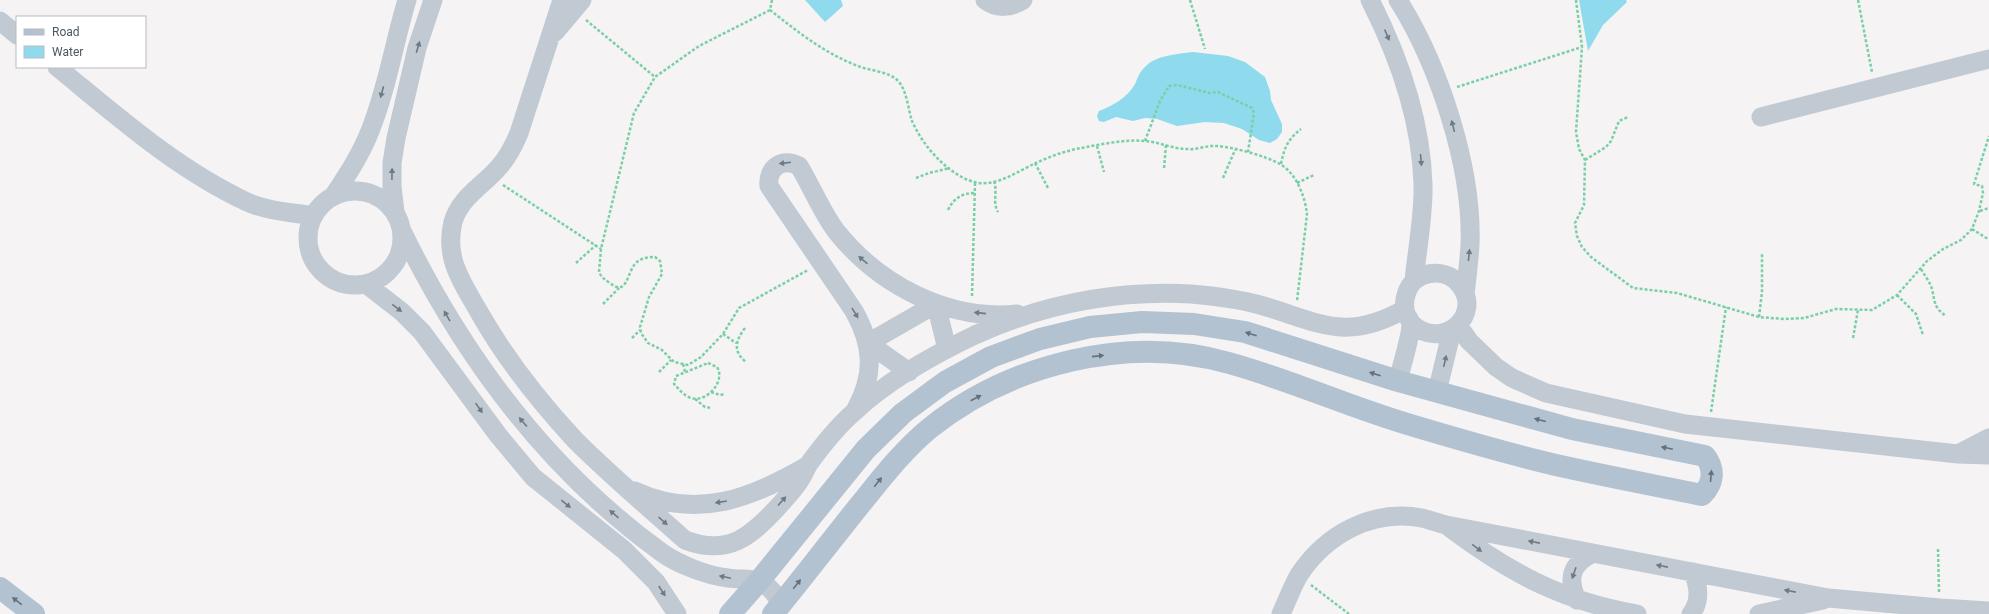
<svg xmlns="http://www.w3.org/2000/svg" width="1989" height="614" font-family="Roboto,sans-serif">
<rect width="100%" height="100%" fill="#f5f3f3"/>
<!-- water -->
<path fill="#90daee" d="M805 0H841L843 6 825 22Z
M1579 0H1626L1627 2 1603 25 1588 51Z
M1193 52 1228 56 1245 62 1265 77 1270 91 1271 100 1282 124V132L1277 139 1270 143 1259 140 1242 129 1224 123 1205 122 1177 126 1157 119 1145 118 1133 121 1116 117 1104 122 1099 121 1097 116 1099 111C1114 105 1127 98 1135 84 1138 77 1140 71 1146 66 1157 55 1178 54 1193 52Z"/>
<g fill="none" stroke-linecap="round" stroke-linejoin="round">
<!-- path -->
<path stroke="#7ad0a6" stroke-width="2.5" stroke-dasharray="3 2" stroke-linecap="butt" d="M772 0 770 10C798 32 824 53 858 66 870 71 889 71 898 81 907 90 908 109 912 121 923 146 947 174 974 182 995 188 1018 171 1036 163 1049 157 1062 152 1076 149 1098 145 1123 139 1145 141 1159 142 1173 149 1187 149 1197 150 1207 145 1217 146 1233 147 1266 156 1280 164 1296 173 1305 196 1307 214L1297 301
M1190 0 1205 49
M1576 0 1582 47 1576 132 1579 149 1585 160 1584 205 1575 223 1577 236 1582 247 1591 257 1633 288 1677 293 1759 317 1784 319 1804 318 1836 309 1872 310 1897 295 1927 261 1943 249 1961 240 1972 229 1979 211 1983 193 1982 186 1974 184 1989 136
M1858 0 1872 72
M770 10 699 46 655 77 634 113 601 249 599 272C601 277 605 280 610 283 627 297 627 273 635 264 640 258 648 257 655 257L660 261 662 274 649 297 640 327 641 333 648 343 662 350 674 362 688 365 701 357 723 334 739 308 808 270
M586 20 655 77
M1457 87 1582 47
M1145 141 1160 101 1169 86 1177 85 1210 93 1218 92 1252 108 1254 113 1248 152
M1097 146 1104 172
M1585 160 1606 147 1611 141 1619 121 1628 117
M1035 163 1048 188
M1281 164C1284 148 1288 139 1301 129
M1164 168 1166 145
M916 178 929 173 950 168
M1223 178 1235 150
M994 181C998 192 992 202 998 212
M1297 183 1314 175
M503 185 601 249
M948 210C954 198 962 193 975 193
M1980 211 1989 208
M1972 229 1988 239
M576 263 596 245
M1921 269C1925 276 1930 282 1932 289 1935 302 1934 308 1946 316
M1897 295 1916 314 1923 335
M972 296 975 183
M603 304 619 288
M1759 317 1762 292V253
M745 328C736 340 732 351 746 362
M723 334 736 343
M632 338 640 330
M1853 338 1858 310
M708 363 717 367C726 381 707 403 691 398 684 396 679 389 674 384L676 376Z
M683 364 685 372
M659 372 671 360
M711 392 720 395 725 394
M695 399 705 407 711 408
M1711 412 1726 307
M1938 549 1939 592
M1311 585 1349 614"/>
<!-- minor -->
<path stroke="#c1cad2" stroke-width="19" d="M562 0 519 133C514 145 508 157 499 167 484 185 460 197 453 222 444 258 462 282 479 312 505 358 539 401 575 440 610 475 648 507 685 540 727 556 749 538 777 508 784 500 792 492 798 483 802 478 805 471 808 465 821 447 837 427 854 412 888 380 933 355 975 335 1044 304 1116 290 1191 294 1214 296 1238 299 1260 305 1319 322 1345 343 1405 309
M985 0C996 9 1011 8 1023 0
M1370 0C1399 57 1421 119 1423 184 1424 215 1417 249 1414 281
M1398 0C1439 65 1473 168 1470 245 1469 261 1467 278 1465 294
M0 21 17 35
M555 32 582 0
M57 67C116 115 175 168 245 201 265 211 291 212 313 216
M1761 117 1989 59
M308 238a47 47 0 1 1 94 0a47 47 0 1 1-94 0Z
M334 195C348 174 361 154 370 131 387 89 394 43 407 0
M395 212 392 187V163L396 138 417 48 433 0
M402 231C463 356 548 470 661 552 677 564 708 576 728 578 738 580 749 578 758 581 768 584 777 596 781 604
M366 284 402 312 422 332 498 435 533 477 624 550 656 582 677 614
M1458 325 1469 341 1496 367 1512 378 1546 393 1685 424 1958 454 1989 455
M909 372 868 343 936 304 947 349
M1398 381C1401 367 1411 337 1411 324 1411 321 1409 319 1407 316 1404 310 1404 302 1406 295 1412 271 1444 266 1459 284 1485 314 1442 353 1411 323
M1437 392 1452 330
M856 409C875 374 873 345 854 311L769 186C767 168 782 157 799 166 812 187 821 211 836 231 879 285 948 321 1017 314
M1962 452 1989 438
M635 491C697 520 752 498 807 466
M1450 528C1510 573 1562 601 1637 614
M1577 600C1567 578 1571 564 1593 553
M1281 614C1287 601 1292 587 1299 575 1326 534 1372 509 1422 518 1430 520 1438 523 1446 525L1828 598 1940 608 1989 611
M1691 614C1701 601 1699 587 1693 572
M1759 614 1823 600"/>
<!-- major -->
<path stroke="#b3c2d1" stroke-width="22" d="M0 588 34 614
M730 614 759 581 866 449 903 413 945 382 991 357 1040 339 1090 327 1142 322 1194 324 1245 332 1398 381 1572 429 1705 456C1715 469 1714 483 1702 495 1653 485 1605 476 1556 465 1509 454 1461 440 1414 426 1351 408 1291 380 1229 363 1128 334 1010 364 930 428 902 451 881 479 859 506 830 542 802 579 773 614"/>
</g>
<!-- one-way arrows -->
<defs><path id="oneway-solid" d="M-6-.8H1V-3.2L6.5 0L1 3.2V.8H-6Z"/></defs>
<g fill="#6e7983">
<use href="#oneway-solid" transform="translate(1387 35) rotate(67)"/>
<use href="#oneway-solid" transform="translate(418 47) rotate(-74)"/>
<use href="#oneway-solid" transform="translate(382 92) rotate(105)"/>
<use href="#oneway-solid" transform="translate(1453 126) rotate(-104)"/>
<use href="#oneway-solid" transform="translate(1421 160) rotate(85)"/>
<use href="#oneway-solid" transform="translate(785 163) rotate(173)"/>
<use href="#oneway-solid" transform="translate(392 174) rotate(-89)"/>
<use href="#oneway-solid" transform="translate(1469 255) rotate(-84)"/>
<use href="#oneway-solid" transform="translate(863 260) rotate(-139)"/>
<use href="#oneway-solid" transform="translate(397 308) rotate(38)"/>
<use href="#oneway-solid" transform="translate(855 313) rotate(59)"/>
<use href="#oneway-solid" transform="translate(980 313) rotate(-174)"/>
<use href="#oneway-solid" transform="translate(447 316) rotate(-120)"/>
<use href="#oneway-solid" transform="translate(1445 361) rotate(-77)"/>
<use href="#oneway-solid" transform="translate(479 408) rotate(55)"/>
<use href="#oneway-solid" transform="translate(523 422) rotate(-131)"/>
<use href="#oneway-solid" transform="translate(782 501) rotate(-48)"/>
<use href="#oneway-solid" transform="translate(721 502) rotate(171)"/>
<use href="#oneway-solid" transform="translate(566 504) rotate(39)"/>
<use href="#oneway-solid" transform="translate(614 514) rotate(-139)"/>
<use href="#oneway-solid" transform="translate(663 521) rotate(42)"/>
<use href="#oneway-solid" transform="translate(1534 542) rotate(-169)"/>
<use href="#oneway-solid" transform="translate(1477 548) rotate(37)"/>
<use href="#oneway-solid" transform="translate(1662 566) rotate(-169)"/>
<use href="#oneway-solid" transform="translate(1574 573) rotate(109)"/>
<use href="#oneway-solid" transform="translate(725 577) rotate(-168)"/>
<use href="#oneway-solid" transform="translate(662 591) rotate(57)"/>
<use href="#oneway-solid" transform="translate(1790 591) rotate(-169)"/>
</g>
<g fill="#64717d">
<use href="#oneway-solid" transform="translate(1251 334) rotate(-163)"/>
<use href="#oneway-solid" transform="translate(1098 356) rotate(-6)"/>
<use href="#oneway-solid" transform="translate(1375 374) rotate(-162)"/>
<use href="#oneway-solid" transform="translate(976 398) rotate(-28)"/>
<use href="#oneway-solid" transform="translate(1540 420) rotate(-165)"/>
<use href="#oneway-solid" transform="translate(1667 448) rotate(-168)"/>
<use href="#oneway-solid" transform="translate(1711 476) rotate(-85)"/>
<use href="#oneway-solid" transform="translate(878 482) rotate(-52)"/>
<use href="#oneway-solid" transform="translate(797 584) rotate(-52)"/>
<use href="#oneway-solid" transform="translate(17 601) rotate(-143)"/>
</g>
<!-- legend -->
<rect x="16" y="16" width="130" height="52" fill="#ffffff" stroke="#b7bbc0"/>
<rect x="24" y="29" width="20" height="6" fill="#b3c2d1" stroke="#b7bbc0"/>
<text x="52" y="36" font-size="12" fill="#4a5661">Road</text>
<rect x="24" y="46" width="20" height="12" fill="#90daee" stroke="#b7bbc0"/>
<text x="52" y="56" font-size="12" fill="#4a5661">Water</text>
</svg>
